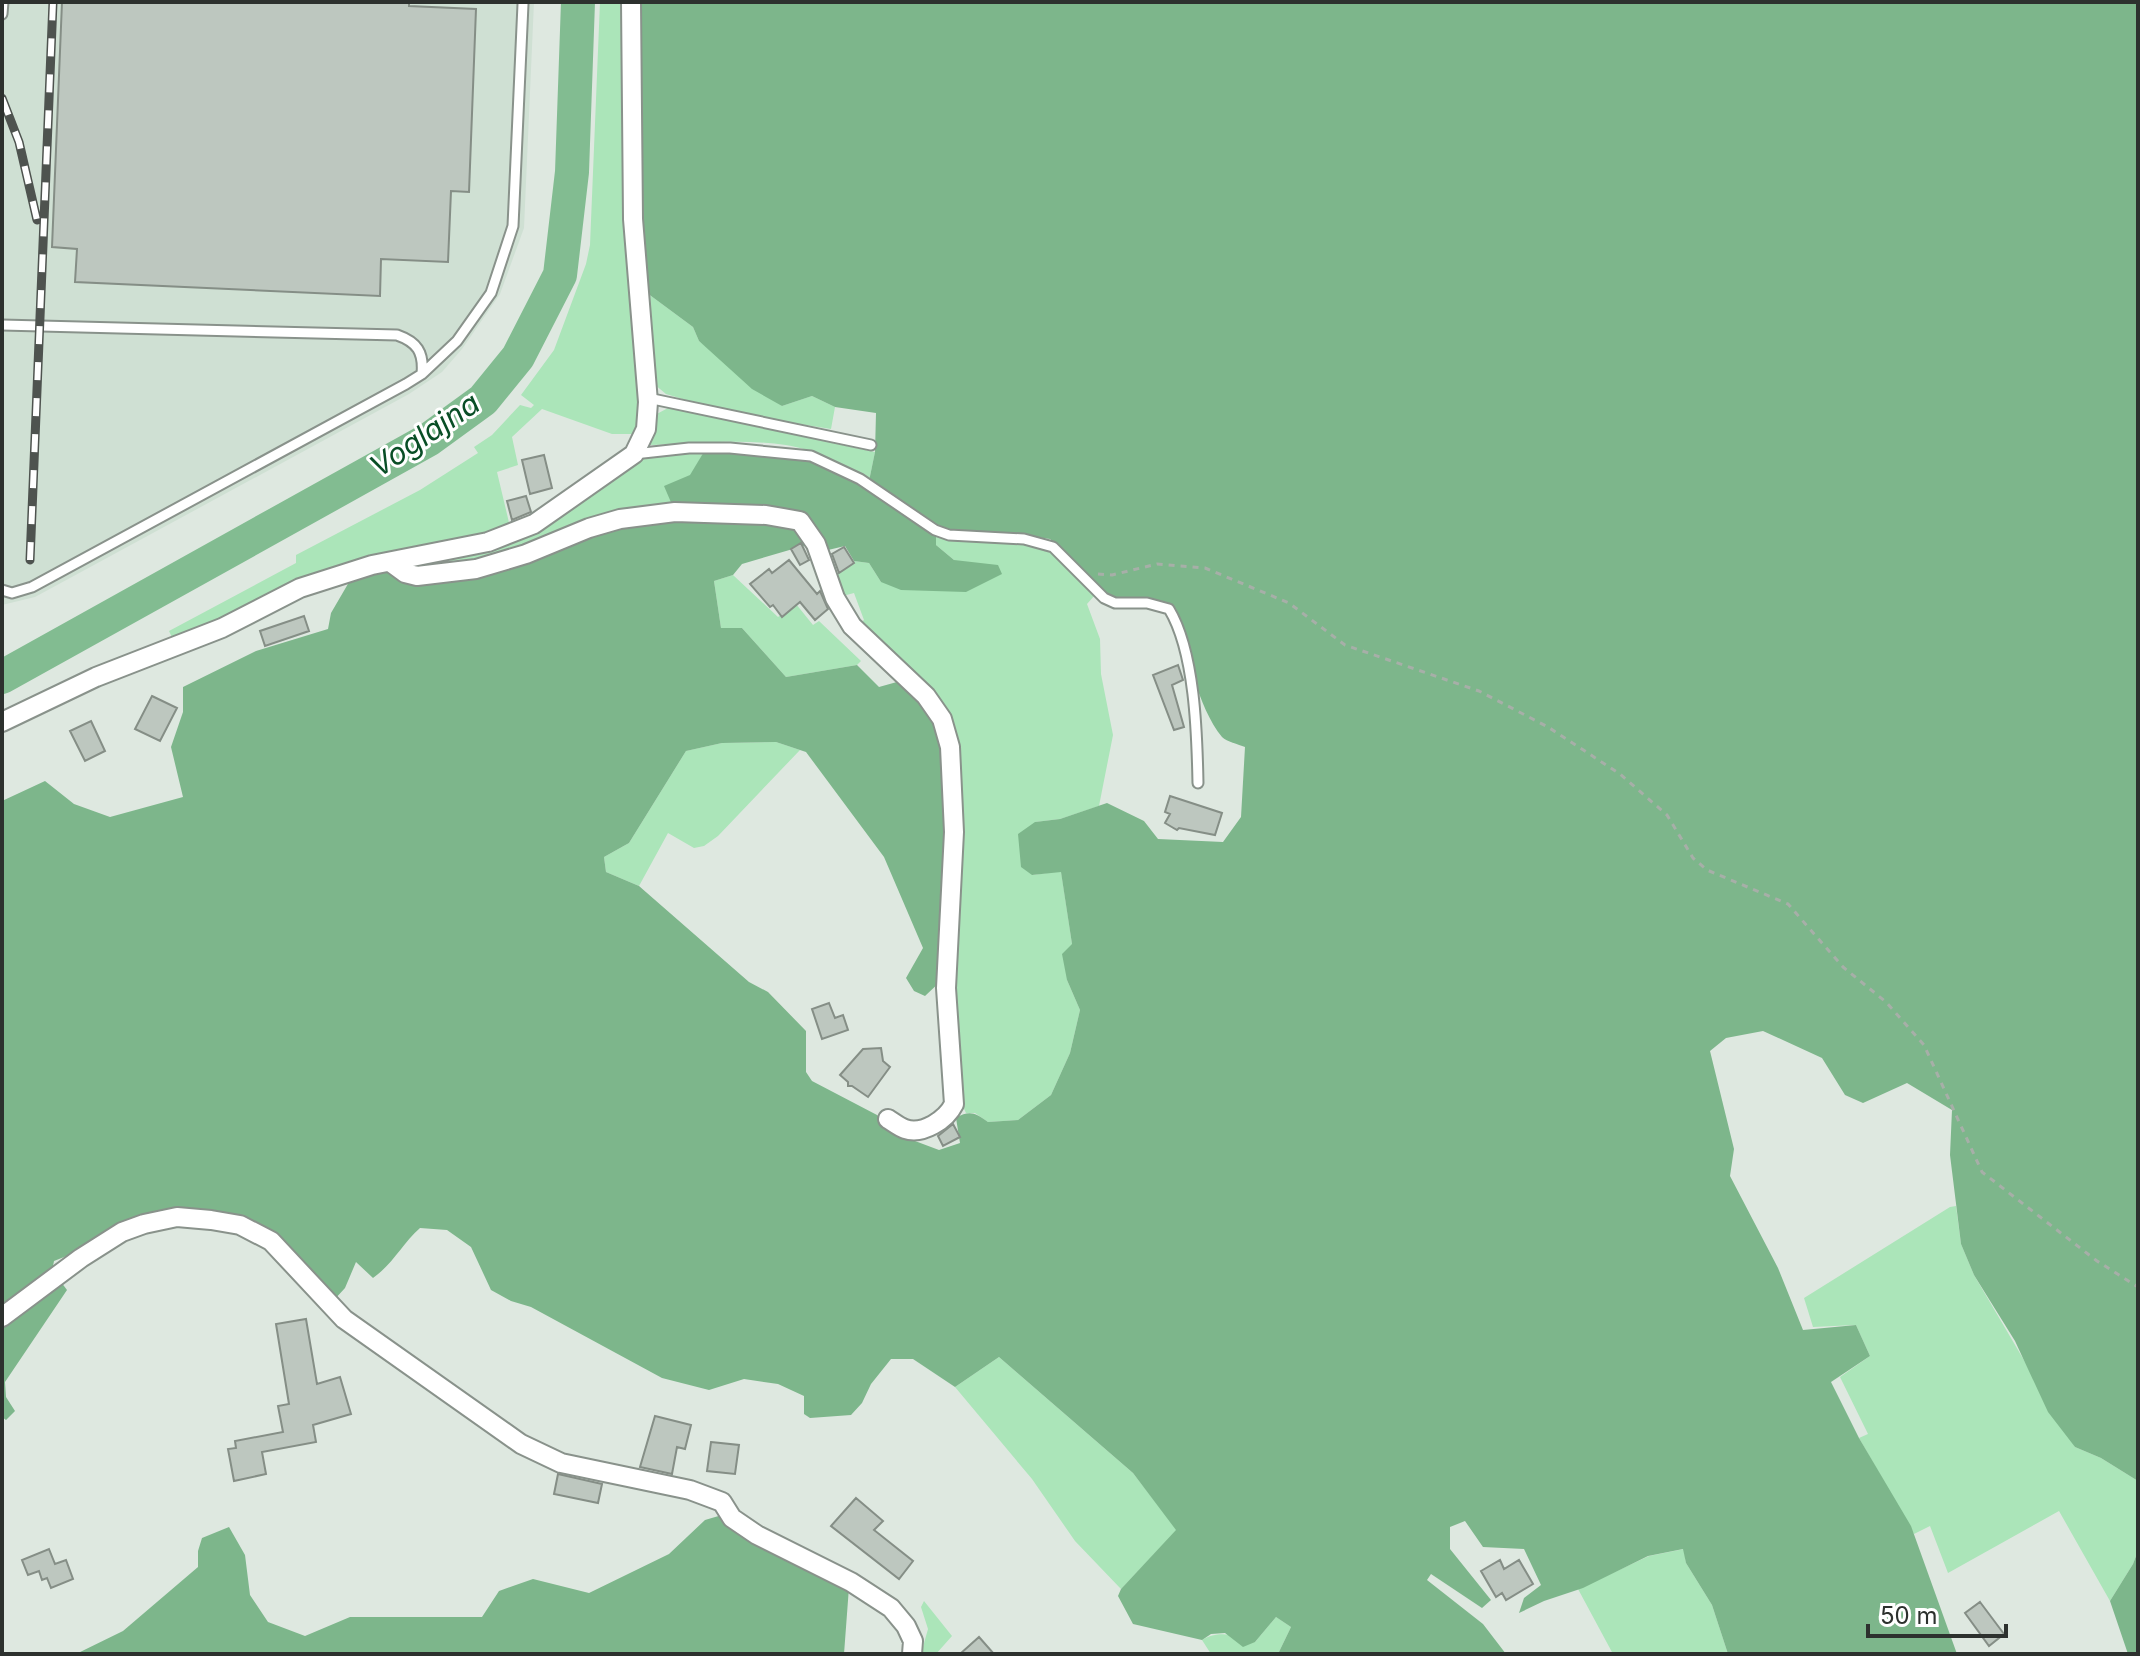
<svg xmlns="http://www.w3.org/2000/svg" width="2140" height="1656" font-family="Inter,sans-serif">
<rect width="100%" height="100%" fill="#dee8e0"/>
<!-- built -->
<path fill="#cfe0d3" d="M2 2H534L524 228 500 294 462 349 442 372 409 394 35 597 2 605Z"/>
<!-- green -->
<path fill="#abe5b9" d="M600 2H624L642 384 637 434H612L542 409 512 437 518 465 497 472 511 531 415 554 175 644 169 631 296 563V555L420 490 478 453 474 447 492 435 520 405 531 408 534 405 521 395 554 350 586 264 590 245Z
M643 290 693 327 699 341 782 406 812 396 835 407 831 429 725 412 666 394 654 384Z
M668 408 875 452 869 481C849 469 829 457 807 450 764 436 695 444 649 445L646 440 653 416Z
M705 450 673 507 476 565 417 568 419 563 490 547 647 457Z
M936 536 1033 544 1053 552 1095 595 1087 604 1100 639 1101 674 1113 735 1099 806 1060 819 1035 822 1033 875 1061 871 1072 944 1067 980 1080 1010 1070 1053 1051 1095 1018 1120 988 1122 975 1113H966L958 1096 951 1023 955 748 859 624 864 620 854 593 839 597 835 575 854 561 869 563 881 582 954 560 936 545Z
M733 575 778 617 796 604 813 625 819 621 861 661 857 665 786 677 742 628H721L714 581Z
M776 742 800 750 718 836 704 846 694 848 668 833 639 886 606 872 604 857 629 843 686 751 722 743Z
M1956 1206 1961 1244 1974 1275 2075 1447 2101 1458 2138 1481V1551L2133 1564 2110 1601 2059 1511 1948 1573 1930 1526 1914 1534 1859 1438 1868 1434 1840 1377 1870 1356 1856 1325 1813 1327 1804 1298 1950 1207Z
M999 1357 1133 1473 1177 1530 1121 1589 1075 1541 1032 1479 955 1387Z
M1684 1549 1686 1563 1712 1605 1728 1654H1613L1578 1589 1649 1556Z
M924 1601 952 1636 936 1654H921L928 1629 921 1607Z
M1276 1617 1291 1627 1278 1654H1211L1202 1640C1221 1629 1235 1636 1255 1642Z"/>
<!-- forest -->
<path fill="#7db68b" d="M637 2H2138V1481L2101 1458 2075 1447 2048 1412 2015 1341 1974 1275 1961 1244 1950 1155 1952 1110 1907 1083 1863 1103 1845 1095 1822 1058 1763 1031 1726 1038 1710 1051 1734 1149 1730 1176 1778 1268 1803 1330 1856 1325 1870 1356 1831 1382 1859 1438 1911 1526 1957 1654H1728L1712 1605 1686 1563 1683 1549 1648 1556 1583 1588 1544 1601 1519 1613 1524 1598 1541 1585 1524 1549 1483 1547 1465 1521 1450 1527V1549L1491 1600 1482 1608 1431 1574 1427 1580 1483 1624 1506 1654H1278L1291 1627 1276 1617 1255 1642 1243 1647 1225 1633 1211 1634 1202 1640 1133 1624 1118 1596 1121 1589 1176 1530 1133 1473 999 1357 955 1387 913 1359H891L871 1384 862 1403 851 1415 810 1418 804 1414V1396L778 1384 744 1379 709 1390 662 1378 531 1307 511 1301 491 1290 471 1247 447 1230 420 1228C402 1244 393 1264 373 1278L356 1262 345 1288 334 1300 272 1236 173 1214 54 1261 51 1276 2 1310V801L45 781 74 804 110 817 183 797 171 747 183 712V687L256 651 328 629 331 613 352 577 377 570 414 580 590 532 691 515 798 524 810 544 742 564 733 575 714 581 721 628H742L786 677 857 665 879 687 904 680 939 721 950 783 942 980 925 996 914 991 906 978 923 948 884 857 806 752 776 742 722 743 686 751 629 843 604 857 606 872 639 886 749 982 768 992 806 1031V1072L812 1081 877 1115 899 1135 939 1150 960 1143 956 1118C970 1110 975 1113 988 1122L1018 1120 1051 1095 1070 1053 1080 1010 1067 980 1062 954 1072 944 1061 872 1032 875 1021 867 1018 834 1035 822 1060 819 1107 803 1144 821 1158 839 1223 842 1241 817 1245 747C1238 744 1227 742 1222 737 1210 723 1200 698 1195 681 1190 660 1188 618 1169 605 1151 594 1128 603 1109 596L1050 539 1006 533 960 532 938 528 869 481 875 452 876 413 835 407 812 396 782 406 752 389 699 341 693 327 643 290Z
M705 450C733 452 764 450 791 455 845 464 893 505 936 536V545L954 560 998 565 1002 574 966 592 901 590 881 582 869 563 854 561 845 546 828 550 803 517 673 507 664 486 690 475Z
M61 1282 67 1290 5 1382 6 1397 15 1411 6 1420 2 1417V1326Z
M722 1515 849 1587 844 1654H76L123 1631 198 1567V1551L202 1538 229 1527 245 1555 250 1595 268 1622 305 1636 350 1617H482L499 1591 533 1579 589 1593 669 1554 705 1520Z
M2138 1551V1654H2128L2110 1601 2133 1564Z"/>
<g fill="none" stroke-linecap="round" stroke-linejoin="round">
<!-- river -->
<path stroke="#82bc91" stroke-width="34" d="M2 677 428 440 483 400 518 357 560 275 572 172 578 2"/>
</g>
<!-- building -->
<path fill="#bdc7bf" stroke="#858e86" stroke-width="2" d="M62 2H409V6L476 9 469 192 451 191 448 262 381 259 380 296 75 282 77 249 52 247Z
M544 455 552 488 530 494 522 460Z
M526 496 531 512 512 520 507 501Z
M801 543 809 560 800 565 791 549Z
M844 547 854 563 839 573 832 554Z
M789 560 817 594 820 591 828 609 815 620 800 602 782 617 773 605 770 607 750 584 769 569 772 573Z
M304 616 309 631 265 646 260 631Z
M1178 665 1183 680 1172 685 1184 727 1174 730 1153 675Z
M152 696 177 708 160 741 135 729Z
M91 721 105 751 85 761 70 731Z
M1170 796 1222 813 1215 835 1179 828 1177 830 1165 823 1170 814 1165 812Z
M829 1003 835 1018 843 1015 848 1030 822 1039 812 1009Z
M881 1048 883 1061 890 1067 868 1097 852 1086H848V1082L840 1075 863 1049Z
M953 1124 960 1137 943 1146 938 1136Z
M306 1319 317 1384 340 1377 351 1414 313 1425 316 1442 262 1452 266 1474 234 1481 228 1449 236 1448 235 1441 283 1432 278 1406 289 1404 276 1324Z
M655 1416 691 1425 685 1449 677 1447 672 1474 640 1467Z
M711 1442 739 1445 735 1474 707 1471Z
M558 1474 602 1484 598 1503 554 1494Z
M856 1498 883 1521 874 1530 913 1561 899 1579 831 1526Z
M49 1549 55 1564 66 1560 73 1579 51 1588 47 1578 42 1580 39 1571 28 1575 22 1560Z
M1500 1560 1504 1569 1519 1560 1533 1584 1506 1600 1502 1593 1496 1597 1481 1571Z
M1980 1602 2004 1634 1989 1646 1965 1613Z
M979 1637 994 1654H960Z"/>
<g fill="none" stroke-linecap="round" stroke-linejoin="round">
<!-- service casing -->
<g stroke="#89928b" stroke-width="13">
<path id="service" d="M2 14 3 2
M2 325 397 335C417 342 424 352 422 374
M648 398 871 445
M634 454 689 448H730L811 456 860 479 935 530 949 535 1024 539 1053 547 1104 598 1115 603H1147L1169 609C1195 652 1197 733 1198 783
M2 590 12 593 32 587 406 384 422 374 457 341 491 293 513 226 523 4"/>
</g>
<!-- minor casing -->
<g stroke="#89928b" stroke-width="22">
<path id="minor" d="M390 562 405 573 417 576 476 569 526 554 589 528 620 519 675 512 766 515 800 521 816 544 835 598 852 626 926 696 942 719 950 747 954 832 946 988 954 1104C946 1120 923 1135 905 1129 899 1127 893 1122 888 1119
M2 722 96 677 222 628 300 588 372 565 488 542 534 524 634 454 646 429 648 402 633 219 631 2
M2 1317 81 1258 122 1232 144 1224 177 1217 211 1220 240 1225 271 1241 344 1319 521 1444 561 1463 690 1490 722 1502 732 1518 757 1535 851 1582 891 1608 906 1626 913 1641 912 1654"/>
</g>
<!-- path -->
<path stroke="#a7afa8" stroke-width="3" stroke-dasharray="6 6" stroke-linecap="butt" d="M1098 574 1112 575 1157 564 1205 568 1289 603 1345 645 1479 691 1548 727 1620 774 1667 815 1693 858 1707 870 1788 904 1843 967 1886 1002 1924 1045 1982 1172 2097 1261 2138 1287"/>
<!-- service -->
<use href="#service" stroke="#fff" stroke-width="9"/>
<!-- minor -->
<use href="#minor" stroke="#fff" stroke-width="18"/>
<!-- rail casing -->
<g stroke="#4e534f" stroke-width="9">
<path id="rail" d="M2 98 19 142 37 220
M30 560 53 2"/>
</g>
<!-- rail -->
<use href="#rail" stroke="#fff" stroke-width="6" stroke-dasharray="18" stroke-linecap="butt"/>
</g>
<g text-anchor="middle" stroke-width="6" stroke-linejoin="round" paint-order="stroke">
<!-- water labels -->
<g font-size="30" font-style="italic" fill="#094e26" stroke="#fff">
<text transform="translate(425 435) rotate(-34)" y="10">Voglajna</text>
</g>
</g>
<!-- border -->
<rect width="2140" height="1656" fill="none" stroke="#2d312e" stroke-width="8"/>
<!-- scale -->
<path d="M1868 1624v12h138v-12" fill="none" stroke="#2d312e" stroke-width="4"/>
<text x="1880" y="1624" font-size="24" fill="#2d312e" stroke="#ffffff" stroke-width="6" paint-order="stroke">50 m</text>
</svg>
